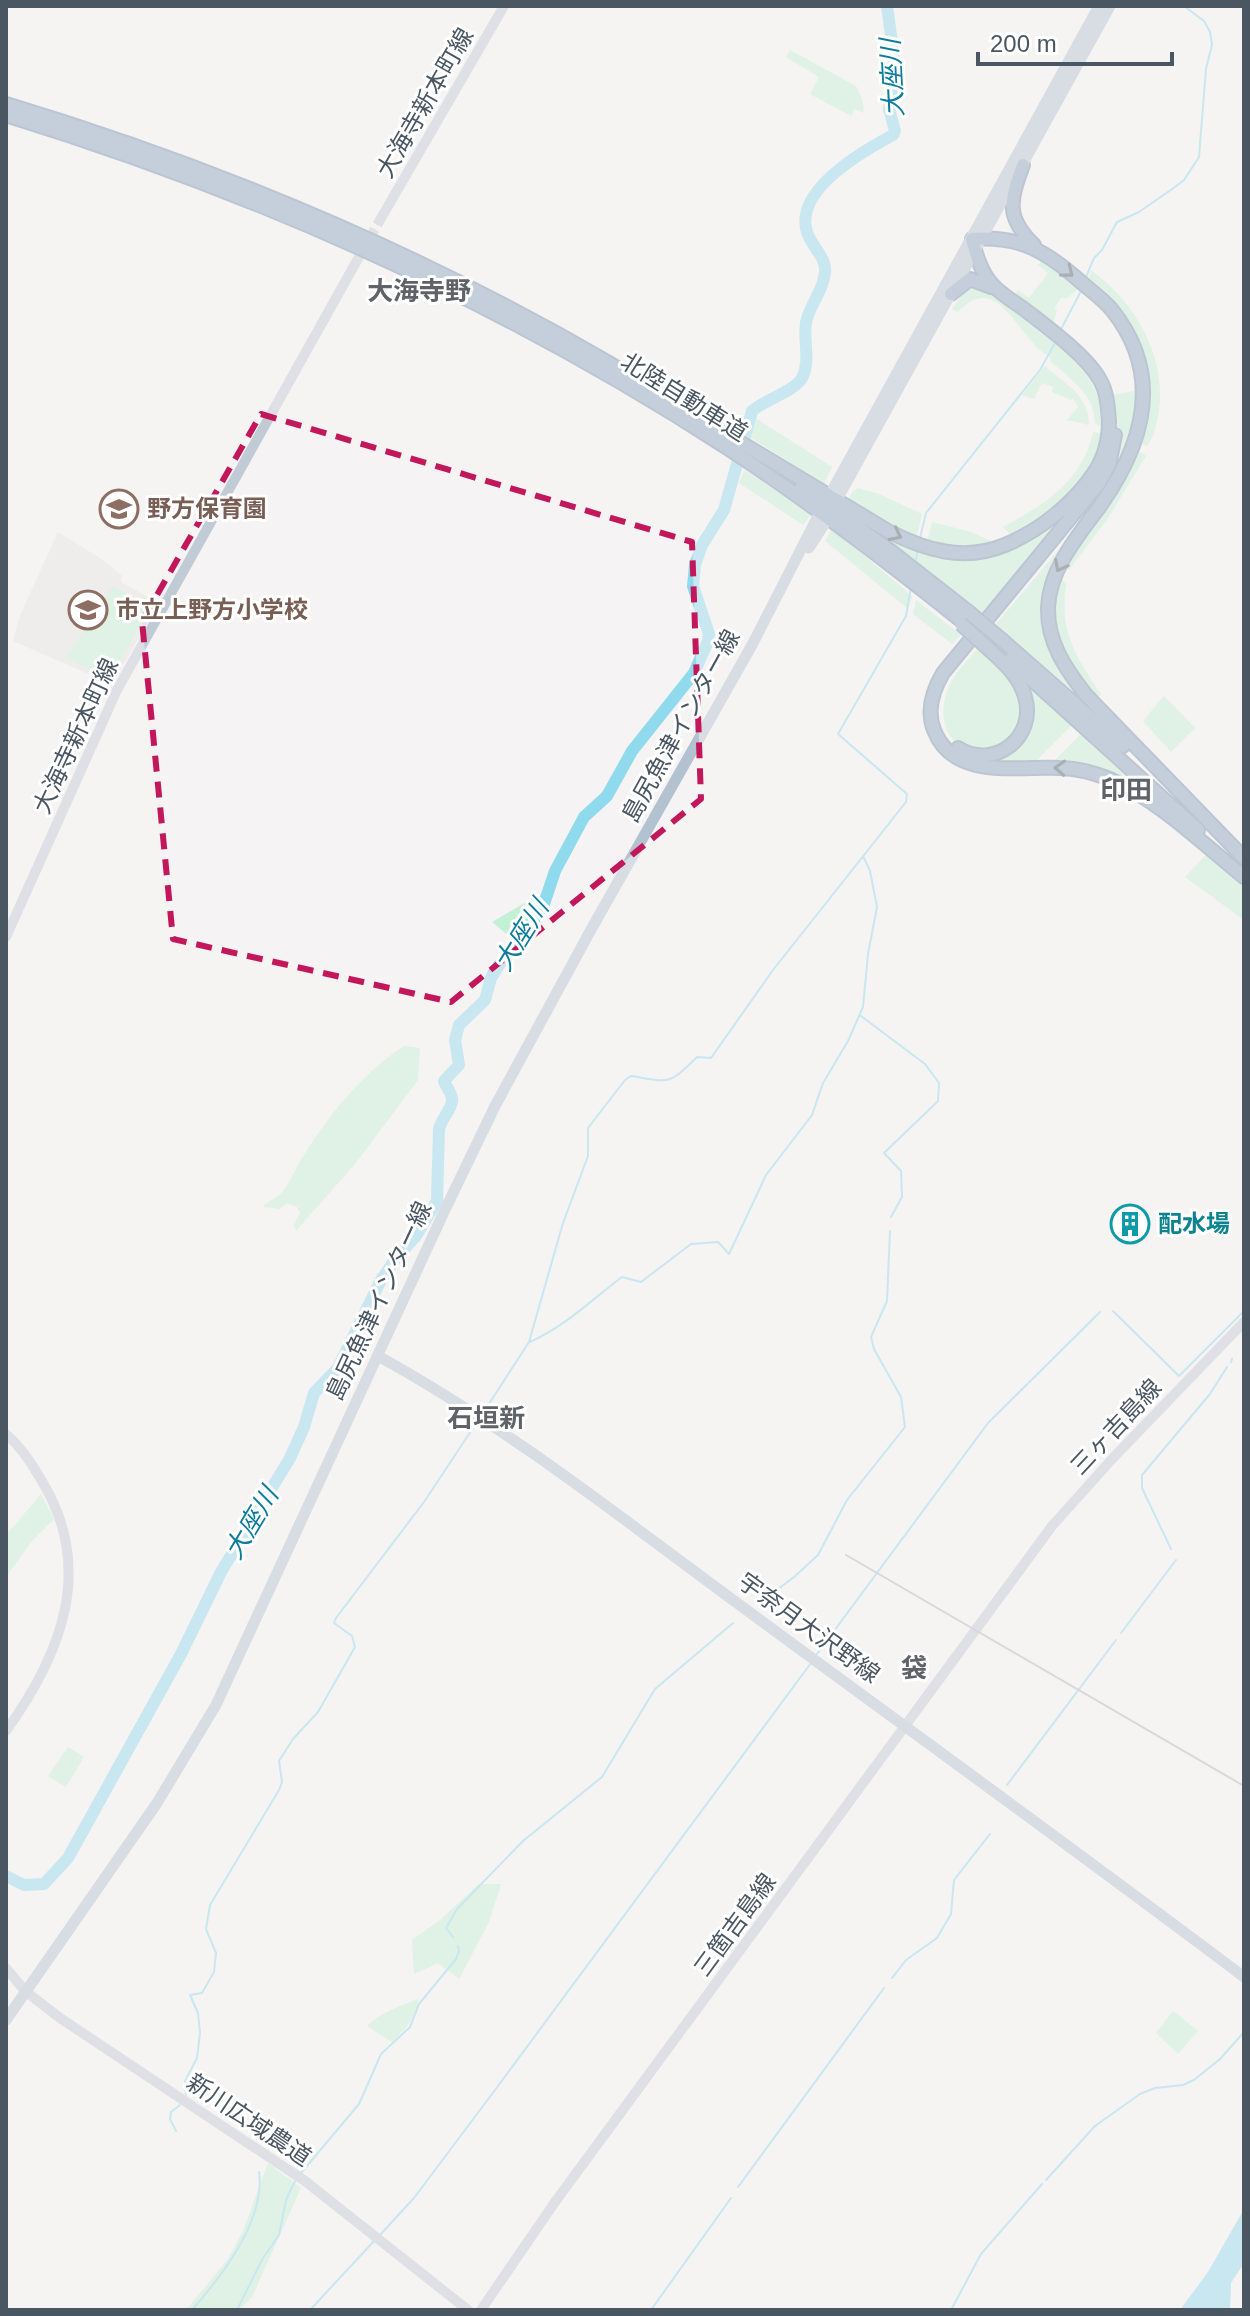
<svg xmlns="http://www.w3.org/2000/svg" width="1250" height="2316" font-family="Helvetica,'Noto Sans JP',sans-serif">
<rect width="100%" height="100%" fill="#f5f3f3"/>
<!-- education -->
<path fill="#e6e4e5" d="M58 532 106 562 122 576 121 582 159 603 112 684 13 641 19 618Z"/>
<!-- green -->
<path fill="#c3f1d5" d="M790 50 856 86 862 99 864 113 855 109 851 116 810 94 819 77 786 57Z
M1043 260 1079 288 1066 299 1062 297 1054 308 1057 310 1053 324 1015 295 1018 290 1029 298 1048 273 1038 265Z
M1091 270C1135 302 1166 355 1159 410 1157 422 1155 436 1147 446L1141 444C1152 397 1149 371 1128 328 1119 307 1108 291 1089 279Z
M977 285C1006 296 1079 358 1093 386 1100 399 1102 413 1103 428L1095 423C1095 395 1071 379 1051 362L1050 357C1018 341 999 268 958 312L952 309 969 286Z
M1045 366C1065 384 1089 395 1089 425L1067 420 1078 407 1073 398 1071 400 1052 392 1053 387 1042 383 1034 399 1022 395Z
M1139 390C1138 424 1128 450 1108 477 1115 448 1121 424 1113 395Z
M754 417 832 467 824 484 748 436Z
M1093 432 1104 434C1089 486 1058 512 1010 534L1003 527C1044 505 1083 481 1093 432Z
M1139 451 1146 456 1108 518 1069 570 1063 568 1120 486Z
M745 470 811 514 803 525 739 483Z
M1096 480 984 614 857 517 901 542 993 554Z
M858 488 877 493 922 514 916 539 848 500 853 491Z
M1088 515 1048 580 1043 613 1084 700 995 625Z
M932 522 971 532 996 543C971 549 951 549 927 543Z
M832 529 903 588 912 597 908 609 825 541Z
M1059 576 1066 584C1059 633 1076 656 1101 694L1096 699C1074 675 1051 642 1053 608 1053 597 1057 586 1059 576Z
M113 586 150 608 110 678 66 658Z
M916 600 961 635 952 644 913 614Z
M977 649C988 657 1001 666 1010 677 1060 747 953 778 944 720 942 709 945 694 950 684 957 671 968 660 977 649Z
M1029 685 1072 725 1033 764 1011 765 982 760C1024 738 1040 740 1027 687Z
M1164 696 1195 728 1171 752 1143 721Z
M1081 734 1150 796 1053 762Z
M1206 855 1244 886V920L1185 877Z
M533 898 537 905 514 940 492 922Z
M404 1046 420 1048 418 1080 355 1164 296 1231 294 1225 300 1213 297 1207 287 1203 280 1209 263 1207C268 1200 277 1199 282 1192 291 1182 296 1166 304 1155 331 1112 362 1074 404 1046Z
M41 1494 54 1519 32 1541 6 1577V1535Z
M68 1747 84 1757 66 1787 48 1776Z
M479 1884H501L489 1922 459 1979 438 1963 414 1974 412 1940 439 1921Z
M418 1999C418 2017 405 2029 392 2042L367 2026C380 2013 400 2006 418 1999Z
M1173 2011 1198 2031 1178 2054 1156 2033Z
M268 2163 301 2188 252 2297 240 2310H186L228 2259 243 2231Z"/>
<!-- water -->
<path fill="#90daee" d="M1244 2209V2263L1231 2283 1230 2310H1180L1208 2272Z"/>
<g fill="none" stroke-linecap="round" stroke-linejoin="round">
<!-- stream -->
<path stroke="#90daee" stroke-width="2" d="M1086 277 1094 258 1102 250 1117 222 1139 212 1175 187 1184 180 1199 157 1206 69 1212 45 1210 32 1204 21 1184 6
M1060 331 1081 291
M920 538 926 513 1040 370 1056 341
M915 565 918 548
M861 1016 925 1064 939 1083 938 1101 884 1153 901 1171 902 1197 891 1217
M1113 1311 1179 1376 1244 1311
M530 1342C567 1325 590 1301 622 1277L641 1282 691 1244 718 1242 729 1254 766 1175 812 1115 823 1083 848 1041 863 1007 868 954 877 907 870 871 863 856
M1231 1362 1232 1359
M483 1413 529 1342 563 1223 588 1156V1128L625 1080 631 1076C670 1082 668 1086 697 1057L711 1058 773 970 906 802 907 794 838 734 906 616 911 587
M1171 1549 1142 1488V1475L1210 1394 1227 1367
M761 1602 794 1577 818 1555 847 1500 905 1427 901 1397 874 1349 871 1337 887 1301 890 1231
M1121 1633 1176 1560
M817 1654 988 1423 1100 1312
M1007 1785 1116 1640
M453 1937 446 1928 457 1909 523 1841 602 1777 655 1689 733 1623
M892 1978 906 1960 937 1938 951 1914 954 1880 990 1834
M186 2095 185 2081 197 2058 200 2033 198 2013 190 1995 202 1993 214 1972 216 1953 206 1929 210 1905 279 1790 282 1782 279 1761 293 1739 318 1712 355 1647 352 1636 334 1623 336 1618 424 1502 477 1422
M176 2131 170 2119 171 2112 180 2105
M301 2173 359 2104 381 2054 410 2027 419 2004 456 1959 459 1951 458 1946
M1046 2180 1095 2126 1140 2094 1155 2088 1183 2085 1194 2080 1220 2059 1244 2032
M738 2187 884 1988
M379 2236 414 2198 498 2086 811 1663
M192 2310C221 2277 266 2219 259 2172
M237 2310 263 2258 279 2235 286 2200 295 2181
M310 2310 375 2240
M651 2310 731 2198
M951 2310 981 2254 1042 2184"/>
<!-- river -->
<path stroke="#90daee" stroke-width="12" d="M6 1876 24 1885 44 1884 68 1858 181 1654 221 1572 290 1458 304 1427 314 1393 338 1368 381 1280 397 1257 416 1236 437 1201 439 1129C441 1119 453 1108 452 1099 452 1093 446 1087 444 1081L459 1065 455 1040 459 1025 485 1000 491 978 499 965 513 950 543 907 555 871 584 817 607 796 632 751 694 673 708 641 709 634 693 586 695 565 702 545 724 510 752 411C764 400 795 391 802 378 811 361 803 341 806 323 809 305 824 290 825 272 827 256 808 244 806 228 798 188 863 151 893 135L895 131 889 109 895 65 887 6"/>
<!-- secondary-tunnel -->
<path stroke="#caccce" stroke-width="10" stroke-dasharray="10 5" stroke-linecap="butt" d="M355 264 380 220"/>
<!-- highway casing -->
<g stroke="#7690ad" stroke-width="16">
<path id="highway" d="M6 104C254 179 492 284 710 425
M6 115C262 194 504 303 729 449 810 502 887 561 963 622
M1023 165C1010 200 1005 217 1034 245
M951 294 970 279 991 287
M705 421 888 531C925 550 964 562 1005 545 1039 531 1073 504 1094 473 1104 458 1109 440 1109 421 1108 407 1107 392 1100 380 1086 355 1047 327 1024 309 1013 301 1000 294 991 283 980 270 976 254 972 239 1019 235 1046 251 1081 282 1091 291 1103 299 1112 310 1164 375 1144 444 1100 506 1078 536 1050 568 1048 607 1047 642 1065 668 1086 695L1244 858
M1115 435 1109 465 1099 483 943 673C933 690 926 710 934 730 953 780 1017 766 1059 768 1077 768 1095 773 1112 780 1161 802 1203 844 1244 877
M802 486 892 552 970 613
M1002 640 1123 746
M1010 660 1198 830
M958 748C994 771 1037 737 1025 697 1020 678 1006 665 992 652"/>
</g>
<!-- secondary -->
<path stroke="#c1cbd6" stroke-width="10" d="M380 220 504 6
M6 937 117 690 355 264
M6 1434C20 1446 31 1462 40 1478 96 1567 62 1653 6 1731
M6 1968 25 1991 60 2018 305 2181 468 2310
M481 2310 555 2202 1052 1526 1113 1458 1244 1322"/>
<!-- primary -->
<path stroke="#b3c2d1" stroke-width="11" d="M833 489 1099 6
M840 494 1110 6
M809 548 825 523
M378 1356C511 1429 630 1525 752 1614 916 1735 1081 1854 1244 1977
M6 2020 157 1803 216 1705 443 1214 495 1106 593 926 752 645 817 518"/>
<!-- highway -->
<use href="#highway" stroke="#8ba5c1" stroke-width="12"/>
<!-- rail -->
<path stroke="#b5b8bd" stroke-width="2" d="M846 1555 1244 1786"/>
<!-- highway-bridge casing -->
<g stroke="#7690ad" stroke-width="16" stroke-linecap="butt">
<path id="highway-bridge" d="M970 613 1002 640
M961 624 992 652"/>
</g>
<!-- highway-bridge -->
<use href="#highway-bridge" stroke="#8ba5c1" stroke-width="12"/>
</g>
<!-- one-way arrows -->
<defs><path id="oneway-chevron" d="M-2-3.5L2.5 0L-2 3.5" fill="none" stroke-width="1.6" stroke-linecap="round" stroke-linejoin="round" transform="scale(2)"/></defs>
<g stroke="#505e6b">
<use href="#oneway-chevron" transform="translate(1068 272) rotate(38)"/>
<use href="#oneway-chevron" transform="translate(896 535) rotate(27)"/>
<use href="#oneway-chevron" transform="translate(1060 566) rotate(117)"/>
<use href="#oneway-chevron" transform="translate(1060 768) rotate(-177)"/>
</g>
<!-- marked area -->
<path d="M0 0H1250V2316H0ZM261 414 692 542 701 799 451 1002 173 939 142 621Z" fill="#f5f3f3" fill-opacity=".55" fill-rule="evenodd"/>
<path fill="none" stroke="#c2185b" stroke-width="6" stroke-dasharray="16 10" stroke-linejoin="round" d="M261 414 692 542 701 799 451 1002 173 939 142 621Z"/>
<!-- icons -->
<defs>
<g id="school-ring" transform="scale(2)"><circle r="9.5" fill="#fff" stroke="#8d6e63" stroke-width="1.5"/><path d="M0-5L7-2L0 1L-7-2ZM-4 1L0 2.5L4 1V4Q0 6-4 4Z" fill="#8d6e63"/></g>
<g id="building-ring" transform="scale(2)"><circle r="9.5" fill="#fff" stroke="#0f9aa8" stroke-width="1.5"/><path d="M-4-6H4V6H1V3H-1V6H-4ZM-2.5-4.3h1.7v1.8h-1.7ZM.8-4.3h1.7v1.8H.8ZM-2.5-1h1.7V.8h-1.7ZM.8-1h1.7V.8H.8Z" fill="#0f9aa8"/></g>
</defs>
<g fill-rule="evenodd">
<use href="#school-ring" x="119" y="509"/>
<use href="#school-ring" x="88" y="610"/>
<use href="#building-ring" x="1130" y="1224"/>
</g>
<g text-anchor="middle" stroke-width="6" stroke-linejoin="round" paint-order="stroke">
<!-- street labels -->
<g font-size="24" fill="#4a5661" stroke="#fff">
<text transform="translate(425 103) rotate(-60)" y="8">大海寺新本町線</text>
<text transform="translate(684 397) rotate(32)" y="8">北陸自動車道</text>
<text transform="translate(681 726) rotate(-61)" y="8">島尻魚津インター線</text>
<text transform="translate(76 736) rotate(-65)" y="8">大海寺新本町線</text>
<text transform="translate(379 1301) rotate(-65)" y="8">島尻魚津インター線</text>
<text transform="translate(1116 1427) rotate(-47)" y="8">三ヶ吉島線</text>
<text transform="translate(809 1628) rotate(36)" y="8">宇奈月大沢野線</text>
<text transform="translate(735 1925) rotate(-54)" y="8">三箇吉島線</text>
<text transform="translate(249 2120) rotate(34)" y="8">新川広域農道</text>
</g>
<!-- education labels -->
<g font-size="24" font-weight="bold" fill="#785e54" stroke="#fff" text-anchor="start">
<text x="147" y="517">野方保育園</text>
<text x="116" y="618">市立上野方小学校</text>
</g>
<!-- culture labels -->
<g font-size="24" font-weight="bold" fill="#0d838f" stroke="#fff" text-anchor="start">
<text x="1158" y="1232">配水場</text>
</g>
<!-- water labels -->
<g font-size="26" font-style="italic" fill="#0c7c9b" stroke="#fff">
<text transform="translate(892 78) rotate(-93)" y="9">大座川</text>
<text transform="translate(521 935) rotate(-58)" y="9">大座川</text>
<text transform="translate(251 1523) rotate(-59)" y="9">大座川</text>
</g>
<!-- neighbourhood labels -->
<g font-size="26" font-weight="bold" fill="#5f6368" stroke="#fff">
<text x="419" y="300">大海寺野</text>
<text x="1126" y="799">印田</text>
<text x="486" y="1427">石垣新</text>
<text x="914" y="1677">袋</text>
</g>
</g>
<!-- border -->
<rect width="1250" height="2316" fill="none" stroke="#4a5661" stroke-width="16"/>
<!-- scale -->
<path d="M978 52v12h194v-12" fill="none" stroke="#4a5661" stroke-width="4"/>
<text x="990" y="52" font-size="24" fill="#4a5661" stroke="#ffffff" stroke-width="6" paint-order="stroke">200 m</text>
</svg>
